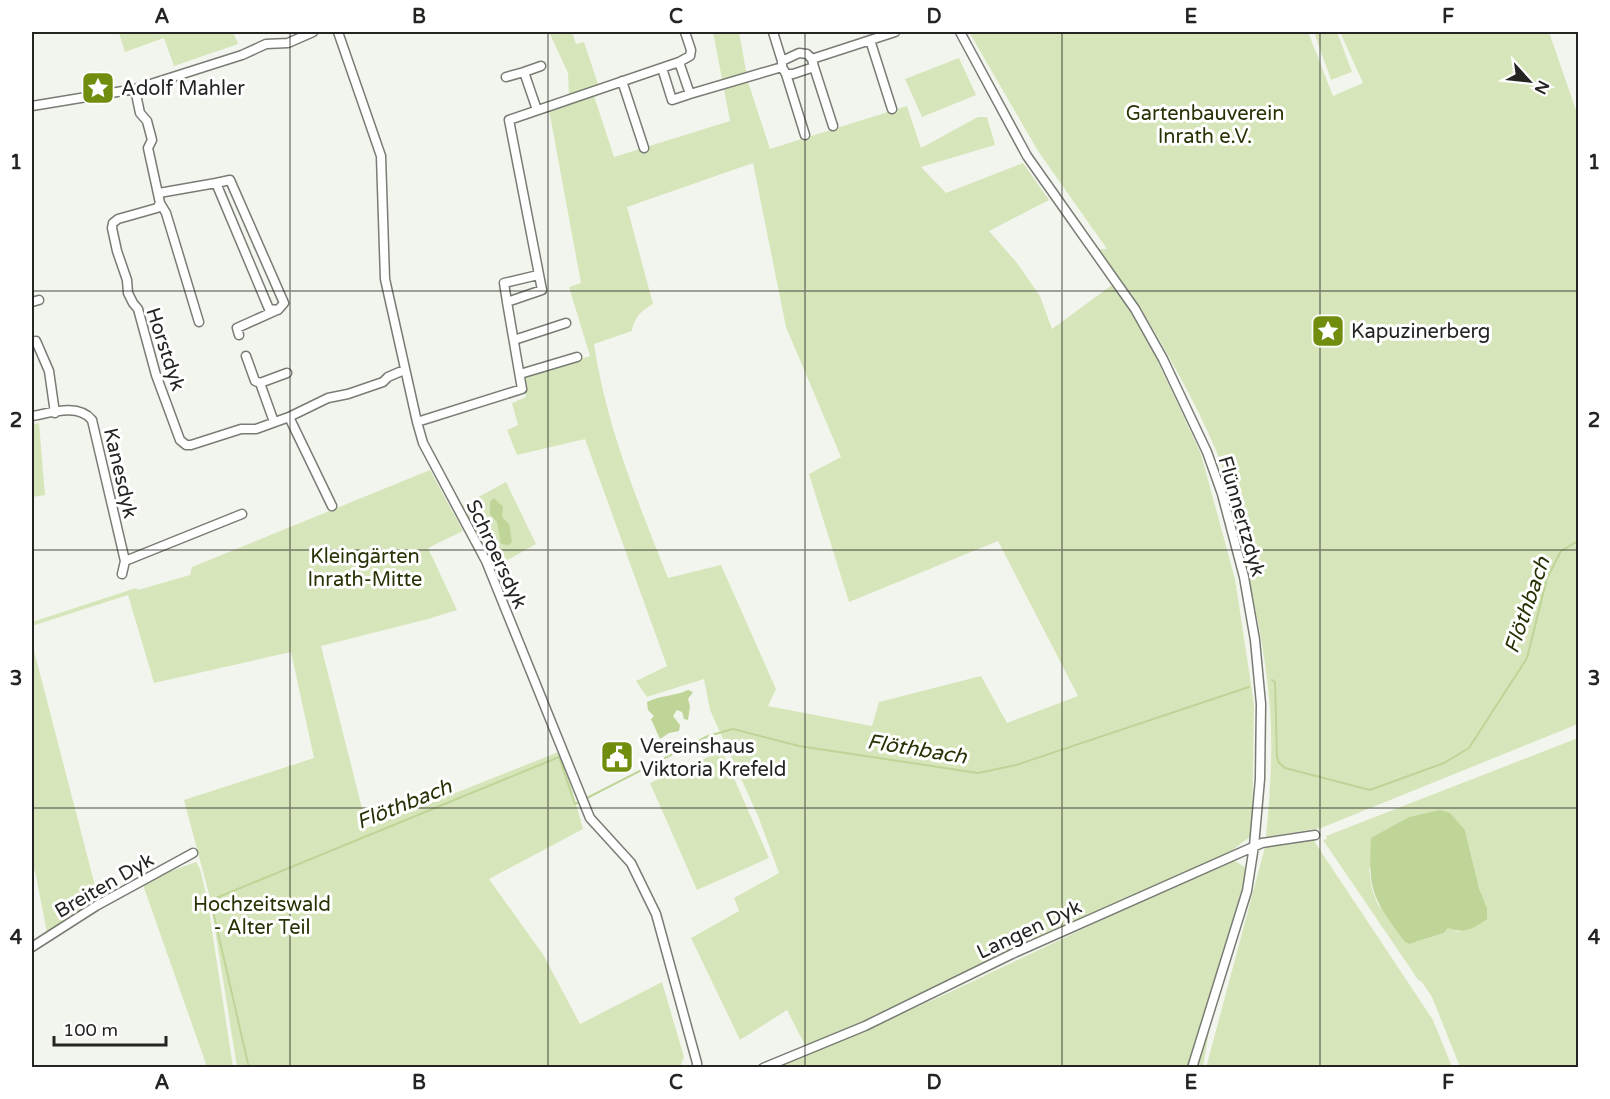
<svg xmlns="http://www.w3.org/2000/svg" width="1610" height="1099" font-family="'Varela Round',sans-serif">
<rect width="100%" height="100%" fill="#f2f5ed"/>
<!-- green -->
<path fill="#d7e6ba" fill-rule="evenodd" d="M123 32H233L238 44 174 66 164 38 125 52 119 33Z
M549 32H572L576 44 584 42 598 84 594 96 614 157 730 121 713 32H739L748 82 770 149 907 106 921 148 978 117H987L995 145 921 167 946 193 1023 163 1049 200 989 231 1017 263 1040 296 1052 329 1116 282 1133 308 1201 454 1235 579 1254 704 1252 835 1229 853 1152 891 806 1047 787 1010 740 1040 691 938 739 911 734 898 779 873 758 816 710 710 704 679 647 697 636 681 667 666 585 439 517 455 507 430 518 425 512 403 526 397 523 377 590 356 569 287 581 283 549 110 569 94 568 73ZM753 163 786 327 841 457 809 474 849 602 998 541 1078 696 1007 723 981 676 879 702 872 726 768 706 776 689 721 565 668 578C637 499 607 429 594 344L632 331C633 319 642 310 653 304L627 207Z
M969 32H1308L1333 96 1363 83 1340 32H1549L1578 116V724L1321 828 1266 837C1270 795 1273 752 1270 710 1266 652 1253 596 1240 540 1233 509 1227 476 1215 448 1194 399 1167 353 1140 307L1135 309 1097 249H1107L1038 151Z
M1314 32H1337L1352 72 1331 80Z
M959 58 976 95 922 117 905 79Z
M39 423 45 495 32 497V424Z
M430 470 463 531 428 548 457 610 428 619 321 646 367 828 561 751 583 829 489 879 544 956 580 1024 662 982 684 1057 680 1067H237L210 898 184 800 314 758 291 652 154 683 128 595 32 626V622L136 588 138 590 190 575 192 567Z
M506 482 536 544 495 567 460 507Z
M32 643 99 901 47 933 35 871 32 870Z
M1578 738V1067H1460L1432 997 1421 981H1419L1323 840 1327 839 1326 836ZM1465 830 1479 888 1487 908 1459 932 1448 928 1444 933 1416 942 1378 905 1372 889 1369 868Z
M722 751 769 858 697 890 650 783Z
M1312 838 1433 1020 1452 1067 1206 1068 1265 847Z
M1233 860 1248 869 1219 970 1203 1067 776 1068 946 994 1148 898Z
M196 862 200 869 207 898 233 1067H207L142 882Z"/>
<!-- water -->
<path fill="#bfd497" d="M494 498 503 507 502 517 509 524 512 542 509 545 501 544 497 522 490 514V502Z
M688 690 693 692 688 699 690 706 688 720 684 719 682 712 677 710 673 716 680 725 679 731 669 733 660 739 651 719 654 716 648 710 647 702C661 695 676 696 688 690Z
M1440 810 1450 813 1465 830 1479 888 1487 908V919C1473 929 1464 934 1448 928L1444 933 1409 944 1405 942C1373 898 1368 893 1371 838L1409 817Z"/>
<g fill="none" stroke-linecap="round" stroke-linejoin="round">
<!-- stream -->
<path stroke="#bfd497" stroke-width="2" d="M1272 680 1275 682 1277 757 1279 763 1285 768 1370 790 1444 763 1469 748 1527 658 1547 578 1561 551 1578 541
M585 799 708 736 733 729 799 746 978 773 1016 765 1249 687
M211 900 559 757 575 804 580 802
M213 911 249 1068"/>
<!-- minor casing -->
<g stroke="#797c74" stroke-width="11">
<path id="minor" d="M338 32 381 156 385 279 417 422 423 443 486 561 590 818 631 863 656 914 697 1063V1068
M685 32 691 50 690 56 679 62 690 94 782 67
M773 32 782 61
M960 32 1027 156 1135 309 1163 359 1207 452 1222 494 1244 577 1255 640 1261 704 1260 779 1254 846 1247 891 1192 1068
M870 40 892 109
M799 53 807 54 812 59 814 67 793 74H786L782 67V61Z
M812 59 895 32
M814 67 833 126
M662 68 672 100 690 94
M786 74 805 135
M506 77 524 72
M622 81 644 148
M135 89 140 113 147 121 152 140 148 148 160 203 157 208 118 219 113 223 112 228 117 251 127 280 128 293 133 303 138 309 156 375 180 440 186 445H191L241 429H256L289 417 328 398 348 394 383 382 388 377 404 370
M32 106 135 89 242 55 266 44 288 43 313 32
M537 110 524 72 541 66
M159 193 216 183 269 309 278 310 284 303 230 180 216 183
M160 203 166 213 199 322
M538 275 504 283 507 302 542 290 509 120 679 62
M32 302 39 300
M239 335 237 328 277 310
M514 340 566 323
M32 342 36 341 49 371 55 413
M246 356 255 381 260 383
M520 374 577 357
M32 416C50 413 78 403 92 420L125 561 122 574
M289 417 332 506
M274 422 260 383 287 373
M417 422 522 389 507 302
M125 561 242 514
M32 947 96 906 193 853
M763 1068 865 1026 1012 954 1262 843 1315 835"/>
</g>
<!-- minor -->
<use href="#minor" stroke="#fff" stroke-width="8"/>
</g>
<!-- grid -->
<path fill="none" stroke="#242522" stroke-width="1.5" stroke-opacity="0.55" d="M290 32V1068M548 32V1068M805 32V1068M1062 32V1068M1320 32V1068M32 291H1578M32 550H1578M32 808H1578"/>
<!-- icons -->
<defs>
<g id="sight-square" transform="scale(1.725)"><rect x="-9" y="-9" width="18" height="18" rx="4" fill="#708d0d" stroke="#fff"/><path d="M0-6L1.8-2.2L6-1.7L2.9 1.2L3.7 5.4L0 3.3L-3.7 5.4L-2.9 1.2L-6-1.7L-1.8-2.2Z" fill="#fff"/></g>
<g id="civic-square" transform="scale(1.725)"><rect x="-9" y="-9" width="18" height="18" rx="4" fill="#708d0d" stroke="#fff"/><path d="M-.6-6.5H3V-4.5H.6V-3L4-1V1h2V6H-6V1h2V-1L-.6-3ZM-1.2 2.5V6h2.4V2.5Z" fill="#fff"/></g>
</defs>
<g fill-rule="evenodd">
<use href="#sight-square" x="98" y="88"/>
<use href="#sight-square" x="1328" y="331"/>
<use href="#civic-square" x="617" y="757"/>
</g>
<g text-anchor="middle" stroke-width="6" stroke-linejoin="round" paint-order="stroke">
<!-- poi labels -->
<g font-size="20" fill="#242522" stroke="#fff" text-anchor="start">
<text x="121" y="95">Adolf Mahler</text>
<text x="1351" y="338">Kapuzinerberg</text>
<text x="640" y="753">Vereinshaus<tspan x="640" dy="23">Viktoria Krefeld</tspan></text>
</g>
<!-- park labels -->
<g font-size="20" fill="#273305" stroke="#fff">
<text x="1205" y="120">Gartenbauverein<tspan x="1205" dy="23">Inrath e.V.</tspan></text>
<text x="365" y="563">Kleingärten<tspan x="365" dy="23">Inrath-Mitte</tspan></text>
<text x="262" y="911">Hochzeitswald<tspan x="262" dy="23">- Alter Teil</tspan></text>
</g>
<!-- street labels -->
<g font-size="20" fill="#242522" stroke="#fff">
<text transform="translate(166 349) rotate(72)" y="7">Horstdyk</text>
<text transform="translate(121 473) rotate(77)" y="7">Kanesdyk</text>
<text transform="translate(1242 516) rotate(74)" y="7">Flünnertzdyk</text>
<text transform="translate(497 554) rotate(65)" y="7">Schroersdyk</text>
<text transform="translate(104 885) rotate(-30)" y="7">Breiten Dyk</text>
<text transform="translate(1029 929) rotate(-25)" y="7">Langen Dyk</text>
</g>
<!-- water labels -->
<g font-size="21" font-style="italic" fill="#263204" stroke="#fff">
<text transform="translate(1527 605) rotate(-71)" y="7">Flöthbach</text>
<text transform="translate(917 749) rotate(9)" y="7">Flöthbach</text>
<text transform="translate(404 804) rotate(-22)" y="7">Flöthbach</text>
</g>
</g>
<!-- border -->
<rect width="1610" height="1099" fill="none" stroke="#ffffff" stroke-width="66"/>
<!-- north arrow -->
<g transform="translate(1529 81) rotate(117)" stroke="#ffffff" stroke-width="4.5" paint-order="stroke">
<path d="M0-4.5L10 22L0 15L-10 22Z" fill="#242522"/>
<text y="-9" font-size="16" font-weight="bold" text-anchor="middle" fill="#242522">N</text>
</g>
<!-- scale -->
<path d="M54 1036v9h112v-9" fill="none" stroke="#242522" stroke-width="3"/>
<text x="63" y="1036" font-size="18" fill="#242522" stroke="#ffffff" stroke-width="4.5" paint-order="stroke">100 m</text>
<rect x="33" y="33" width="1544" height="1033" fill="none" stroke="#242522" stroke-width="2"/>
<g font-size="20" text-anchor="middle" font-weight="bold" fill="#242522">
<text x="162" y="23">A</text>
<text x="419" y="23">B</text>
<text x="676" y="23">C</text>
<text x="934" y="23">D</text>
<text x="1191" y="23">E</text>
<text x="1448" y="23">F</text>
<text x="16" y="169">1</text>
<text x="1594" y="169">1</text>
<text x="16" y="427">2</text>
<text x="1594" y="427">2</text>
<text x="16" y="685">3</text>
<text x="1594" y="685">3</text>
<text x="16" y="944">4</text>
<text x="1594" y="944">4</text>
<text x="162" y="1089">A</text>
<text x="419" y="1089">B</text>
<text x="676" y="1089">C</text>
<text x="934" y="1089">D</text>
<text x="1191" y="1089">E</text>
<text x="1448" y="1089">F</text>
</g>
</svg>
